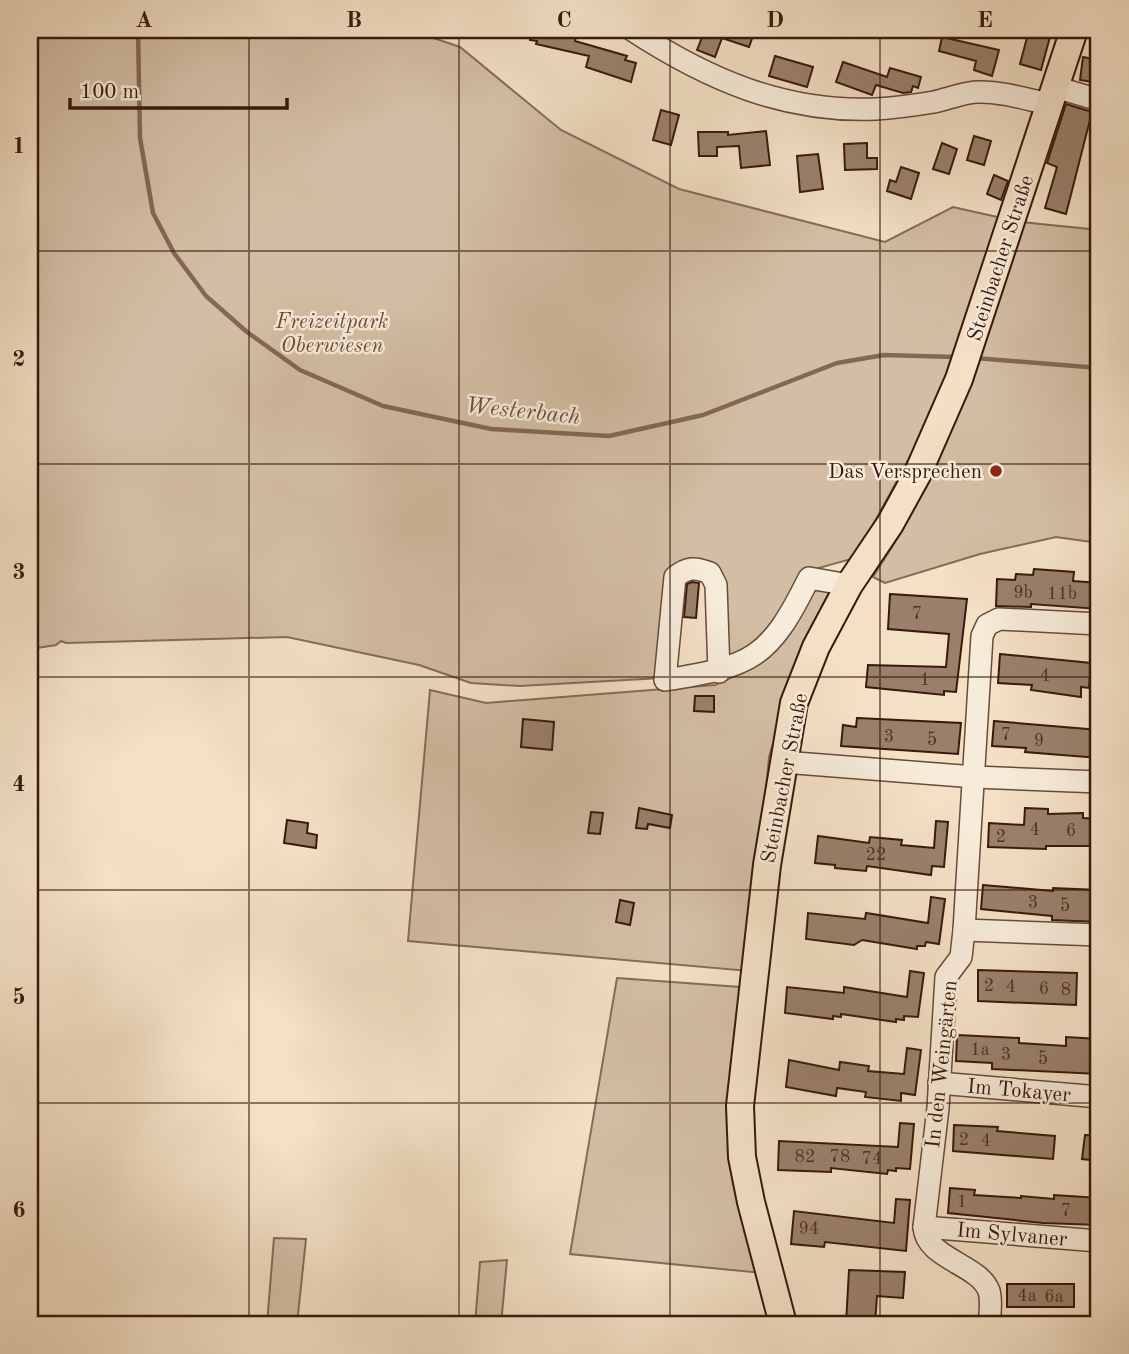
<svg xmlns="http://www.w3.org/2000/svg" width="1129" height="1354" font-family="'Old Standard TT',serif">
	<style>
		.green { fill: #d3bea5; stroke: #866c58; stroke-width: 2 }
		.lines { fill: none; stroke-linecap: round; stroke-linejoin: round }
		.stream { stroke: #836855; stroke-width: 4.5 }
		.building { fill: #9a806c; stroke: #39190b; stroke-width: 2 }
		.minor-casing { stroke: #684b3a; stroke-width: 24 }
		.major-casing { stroke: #39190b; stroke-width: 30 }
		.minor { stroke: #f7ebd9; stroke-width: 21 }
		.major { stroke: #f3e0c5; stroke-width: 26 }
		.grid { fill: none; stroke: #39190b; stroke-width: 2; stroke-opacity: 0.55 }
		.poi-dot { fill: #8f2418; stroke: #f7ebd9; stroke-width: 2.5 }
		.labels { text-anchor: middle; stroke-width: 5; stroke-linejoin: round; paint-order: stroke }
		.number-label { font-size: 18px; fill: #513323 }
		.street-label { font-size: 21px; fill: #39190b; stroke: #f7ebd9 }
		.park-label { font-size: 21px; font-style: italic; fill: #674b39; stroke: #f7ebd9 }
		.poi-label { font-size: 21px; fill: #39190b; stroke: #f7ebd9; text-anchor: end }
		.water-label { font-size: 23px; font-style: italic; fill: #6a4d3c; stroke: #f7ebd9 }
		.neatline { fill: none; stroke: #39190b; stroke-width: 2.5 }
		.grid-label { font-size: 23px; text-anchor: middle; font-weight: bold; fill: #39190b }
	</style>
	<rect width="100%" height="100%" fill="#f3e0c5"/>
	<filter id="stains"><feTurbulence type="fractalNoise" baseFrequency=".00286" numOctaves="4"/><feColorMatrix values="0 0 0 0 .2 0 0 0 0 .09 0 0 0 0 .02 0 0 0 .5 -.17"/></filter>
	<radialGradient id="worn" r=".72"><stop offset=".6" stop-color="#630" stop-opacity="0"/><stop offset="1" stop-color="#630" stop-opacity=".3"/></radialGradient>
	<!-- green -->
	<g class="green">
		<path d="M30,30H410L460,47L561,130L679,189L885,242L953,207L1002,218L948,387L855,558L804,572L760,647L726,656L723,584L679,563L661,678L520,686L471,683L419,665L287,637L66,643L61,641L56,645L30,649Z"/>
		<path d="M1021,222L1099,230V543L1056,537L980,554L885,583L873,577L902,531L946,442Z"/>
		<path d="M823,584L834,594L789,692L769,757L749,971L408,941L430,690L486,703L715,685L747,670L812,586Z"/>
		<path d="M617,978L740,987L762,1273L570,1254Z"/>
		<path d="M274,1238L306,1239L297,1324H267Z"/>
		<path d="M507,1260L501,1324H475L480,1262Z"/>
	</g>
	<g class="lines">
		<!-- stream -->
		<g class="stream">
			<path d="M138,30L140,138L153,213L174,253L206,296L247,332L300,370L383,406L491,429L609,436L703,415L837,363L884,355L955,357"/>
			<path d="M975,358L1099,368"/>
		</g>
	</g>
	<!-- building -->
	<g class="building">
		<path d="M532,30L577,32L575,41L627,56L625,60L636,63L631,82L586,67L589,56L536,44L537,41L530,40Z"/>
		<path d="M705,30H755L749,47L722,38L715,57L697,50Z"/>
		<path d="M1029,30L1051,33L1041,70L1020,64Z"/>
		<path d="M942,37L999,50L992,76L974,70L976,61L939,51Z"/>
		<path d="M775,56L813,67L807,87L769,76Z"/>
		<path d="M1083,57L1099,60V83L1080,80Z"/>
		<path d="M843,62L887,77L890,68L921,77L918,88L913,86L911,92L903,93L876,85L872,95L836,82Z"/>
		<path d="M1066,104L1092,112L1066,214L1045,208L1057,167L1047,163Z"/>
		<path d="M661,110L679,115L671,145L653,140Z"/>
		<path d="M766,131L770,165L741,168L739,146L717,147V156H699L698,132H728V135Z"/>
		<path d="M974,136L991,141L984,165L967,160Z"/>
		<path d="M867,143V158H877V169L845,170L844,144Z"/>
		<path d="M942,143L957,149L949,174L933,169Z"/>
		<path d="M818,154L823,189L800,192L797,156Z"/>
		<path d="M901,167L919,173L911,199L887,191L890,180L896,182Z"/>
		<path d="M994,175L1008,181L1001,200L987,194Z"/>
		<path d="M1034,569L1074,572L1073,581L1099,583V609L1031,604V607L996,606L997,579L1015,580L1016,574L1033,575Z"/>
		<path d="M692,582L699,583L696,618L684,617L687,584Z"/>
		<path d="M890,594L967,599L956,692L944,691V695L866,687L868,665L946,667L949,634L888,629Z"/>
		<path d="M1000,654L1091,663L1089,688L1081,687V697L1031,690L1032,685L998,683Z"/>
		<path d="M695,696H714V712L694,711Z"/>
		<path d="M857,718L961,723L958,754L841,746L843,725L856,727Z"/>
		<path d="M523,719L554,722L552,750L521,747Z"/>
		<path d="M994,721L1099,730V758L1025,752L1026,748L992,746Z"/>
		<path d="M639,808L672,815L670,828L648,824L647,829L636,828Z"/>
		<path d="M1025,808L1048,809V814L1083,813V818L1099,819V846H1046V849L988,847L989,823L1024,825Z"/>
		<path d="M591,812L603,813L600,834L588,833Z"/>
		<path d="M287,820L308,823L307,833L317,835L316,848L284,843Z"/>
		<path d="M936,821L948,822L944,867L932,866L931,875L867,866L866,871L835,868V865L815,863L818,836L869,843L870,837L902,840L901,845L934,848Z"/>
		<path d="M983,885L1053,891V888L1099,890V922L1052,920V916L981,909Z"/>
		<path d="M931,897L945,899L939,944L926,942L925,946H917V949L862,940L854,945L806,939L808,913L865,919L866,913L928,923Z"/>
		<path d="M620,900L634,903L630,925L616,922Z"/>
		<path d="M978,970L1077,973L1076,1005L978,1001Z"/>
		<path d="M910,971L924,973L918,1017L904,1016V1020L896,1019V1022L841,1014V1017L833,1016V1019L785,1013L787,987L844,993V987L907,997Z"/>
		<path d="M957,1035L1019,1038V1043L1066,1046V1037L1099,1039V1074L992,1069V1063L956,1061Z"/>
		<path d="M907,1048L921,1050L915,1095L901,1093V1101L865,1097L866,1092L837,1088L836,1096L786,1087L789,1060L839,1070L840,1062L869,1066L868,1071L904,1074Z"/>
		<path d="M900,1123L914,1124L910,1169L896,1168V1171L888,1170L887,1174L831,1168V1172L778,1170L779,1141L898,1147Z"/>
		<path d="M954,1125L998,1127L997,1131L1055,1136L1053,1159L953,1151Z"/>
		<path d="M1085,1135L1099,1136V1161L1082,1159Z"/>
		<path d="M950,1188L975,1190L974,1195L1021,1198V1196L1054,1199V1195L1099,1198V1225L1043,1223L948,1213Z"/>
		<path d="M896,1199L910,1200L906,1251L825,1242L824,1247L791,1244L794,1211L894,1223Z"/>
		<path d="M849,1270L905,1272L903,1298L877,1296L875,1324H846Z"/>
		<rect x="1007" y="1284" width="67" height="23"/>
	</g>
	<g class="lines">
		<defs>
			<g id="minor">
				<path d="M632,30C707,79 784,113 876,109C895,108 916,105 934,102C948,99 962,93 976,92C1001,91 1025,99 1049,104"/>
				<path d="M1055,87L1099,100"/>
				<path d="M719,672L716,585L710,573C695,567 688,567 675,577L665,680C753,666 769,659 809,578L849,585"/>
				<path d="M783,762L975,777L1099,782"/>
				<path d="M964,930L1099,935"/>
				<path d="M939,1083L1099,1097"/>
				<path d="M924,1227L1099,1241"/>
				<path d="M989,1324C990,1314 992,1301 989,1291C979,1264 926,1259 924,1227L938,1108L946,977L961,957L964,930L982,636L987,625L999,619L1099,624"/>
			</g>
			<path id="major" d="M783,1324L751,1202L742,1157L740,1106L767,865L794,703L816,647L849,585L890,524L917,475L959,379L1074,30"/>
		</defs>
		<!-- minor casing -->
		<use href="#minor" class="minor-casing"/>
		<!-- major casing -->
		<use href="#major" class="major-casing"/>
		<!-- minor -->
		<use href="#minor" class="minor"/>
		<!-- major -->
		<use href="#major" class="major"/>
	</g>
	<!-- grid -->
	<path class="grid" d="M249,30V1324M459,30V1324M670,30V1324M880,30V1324M30,251H1099M30,464H1099M30,677H1099M30,890H1099M30,1103H1099"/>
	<!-- markers -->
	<circle class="poi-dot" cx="996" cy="471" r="7"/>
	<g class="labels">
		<!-- number labels -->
		<g class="number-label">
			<text x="1023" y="598">9b</text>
			<text x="1062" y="599">11b</text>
			<text x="917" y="619">7</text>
			<text x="1045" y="681">4</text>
			<text x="925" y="685">1</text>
			<text x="1006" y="740">7</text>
			<text x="889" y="742">3</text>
			<text x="932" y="745">5</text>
			<text x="1039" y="746">9</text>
			<text x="1035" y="835">4</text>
			<text x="1071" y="836">6</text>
			<text x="1001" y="842">2</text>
			<text x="876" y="860">22</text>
			<text x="1033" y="908">3</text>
			<text x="1065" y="911">5</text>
			<text x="989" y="991">2</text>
			<text x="1011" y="992">4</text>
			<text x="1044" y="994">6</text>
			<text x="1066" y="995">8</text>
			<text x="980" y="1055">1a</text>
			<text x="1006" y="1060">3</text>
			<text x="1043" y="1064">5</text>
			<text x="964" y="1145">2</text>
			<text x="986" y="1146">4</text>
			<text x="805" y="1162">82</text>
			<text x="840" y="1162">78</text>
			<text x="872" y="1164">74</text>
			<text x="962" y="1207">1</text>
			<text x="1066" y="1216">7</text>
			<text x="809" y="1234">94</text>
			<text x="1027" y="1301">4a</text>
			<text x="1054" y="1302">6a</text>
		</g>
		<!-- street labels -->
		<g class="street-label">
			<text transform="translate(1000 258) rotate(-72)" y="7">Steinbacher Straße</text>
			<text transform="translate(784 778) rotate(-79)" y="7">Steinbacher Straße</text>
			<text transform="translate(941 1064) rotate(-84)" y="7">In den Weingärten</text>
			<text transform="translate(1019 1090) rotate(5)" y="7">Im Tokayer</text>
			<text transform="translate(1012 1234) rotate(5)" y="7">Im Sylvaner</text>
		</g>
		<!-- park labels -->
		<g class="park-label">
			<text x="332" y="328">Freizeitpark<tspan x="332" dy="24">Oberwiesen</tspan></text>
		</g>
		<!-- poi labels -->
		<g class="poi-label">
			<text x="982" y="478">Das Versprechen</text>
		</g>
		<!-- water labels -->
		<g class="water-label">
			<text transform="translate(523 410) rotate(6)" y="8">Westerbach</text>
		</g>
	</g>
	<!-- margin -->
	<rect width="1129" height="1354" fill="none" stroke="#f3e0c5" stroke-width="77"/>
	<!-- scale -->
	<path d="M70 98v10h217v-10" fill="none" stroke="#39190b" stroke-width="3.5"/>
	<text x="80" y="98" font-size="21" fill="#39190b" stroke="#f7ebd9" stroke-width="5" paint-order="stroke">100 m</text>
	<rect x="38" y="38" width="1052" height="1278" class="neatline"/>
	<g class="grid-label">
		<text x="144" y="27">A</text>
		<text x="354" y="27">B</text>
		<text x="564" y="27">C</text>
		<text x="775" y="27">D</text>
		<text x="985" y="27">E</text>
		<text x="19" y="153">1</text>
		<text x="19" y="366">2</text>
		<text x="19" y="579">3</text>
		<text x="19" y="791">4</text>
		<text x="19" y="1004">5</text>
		<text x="19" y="1217">6</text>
	</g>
	<rect width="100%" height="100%" filter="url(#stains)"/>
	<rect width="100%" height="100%" fill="url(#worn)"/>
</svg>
